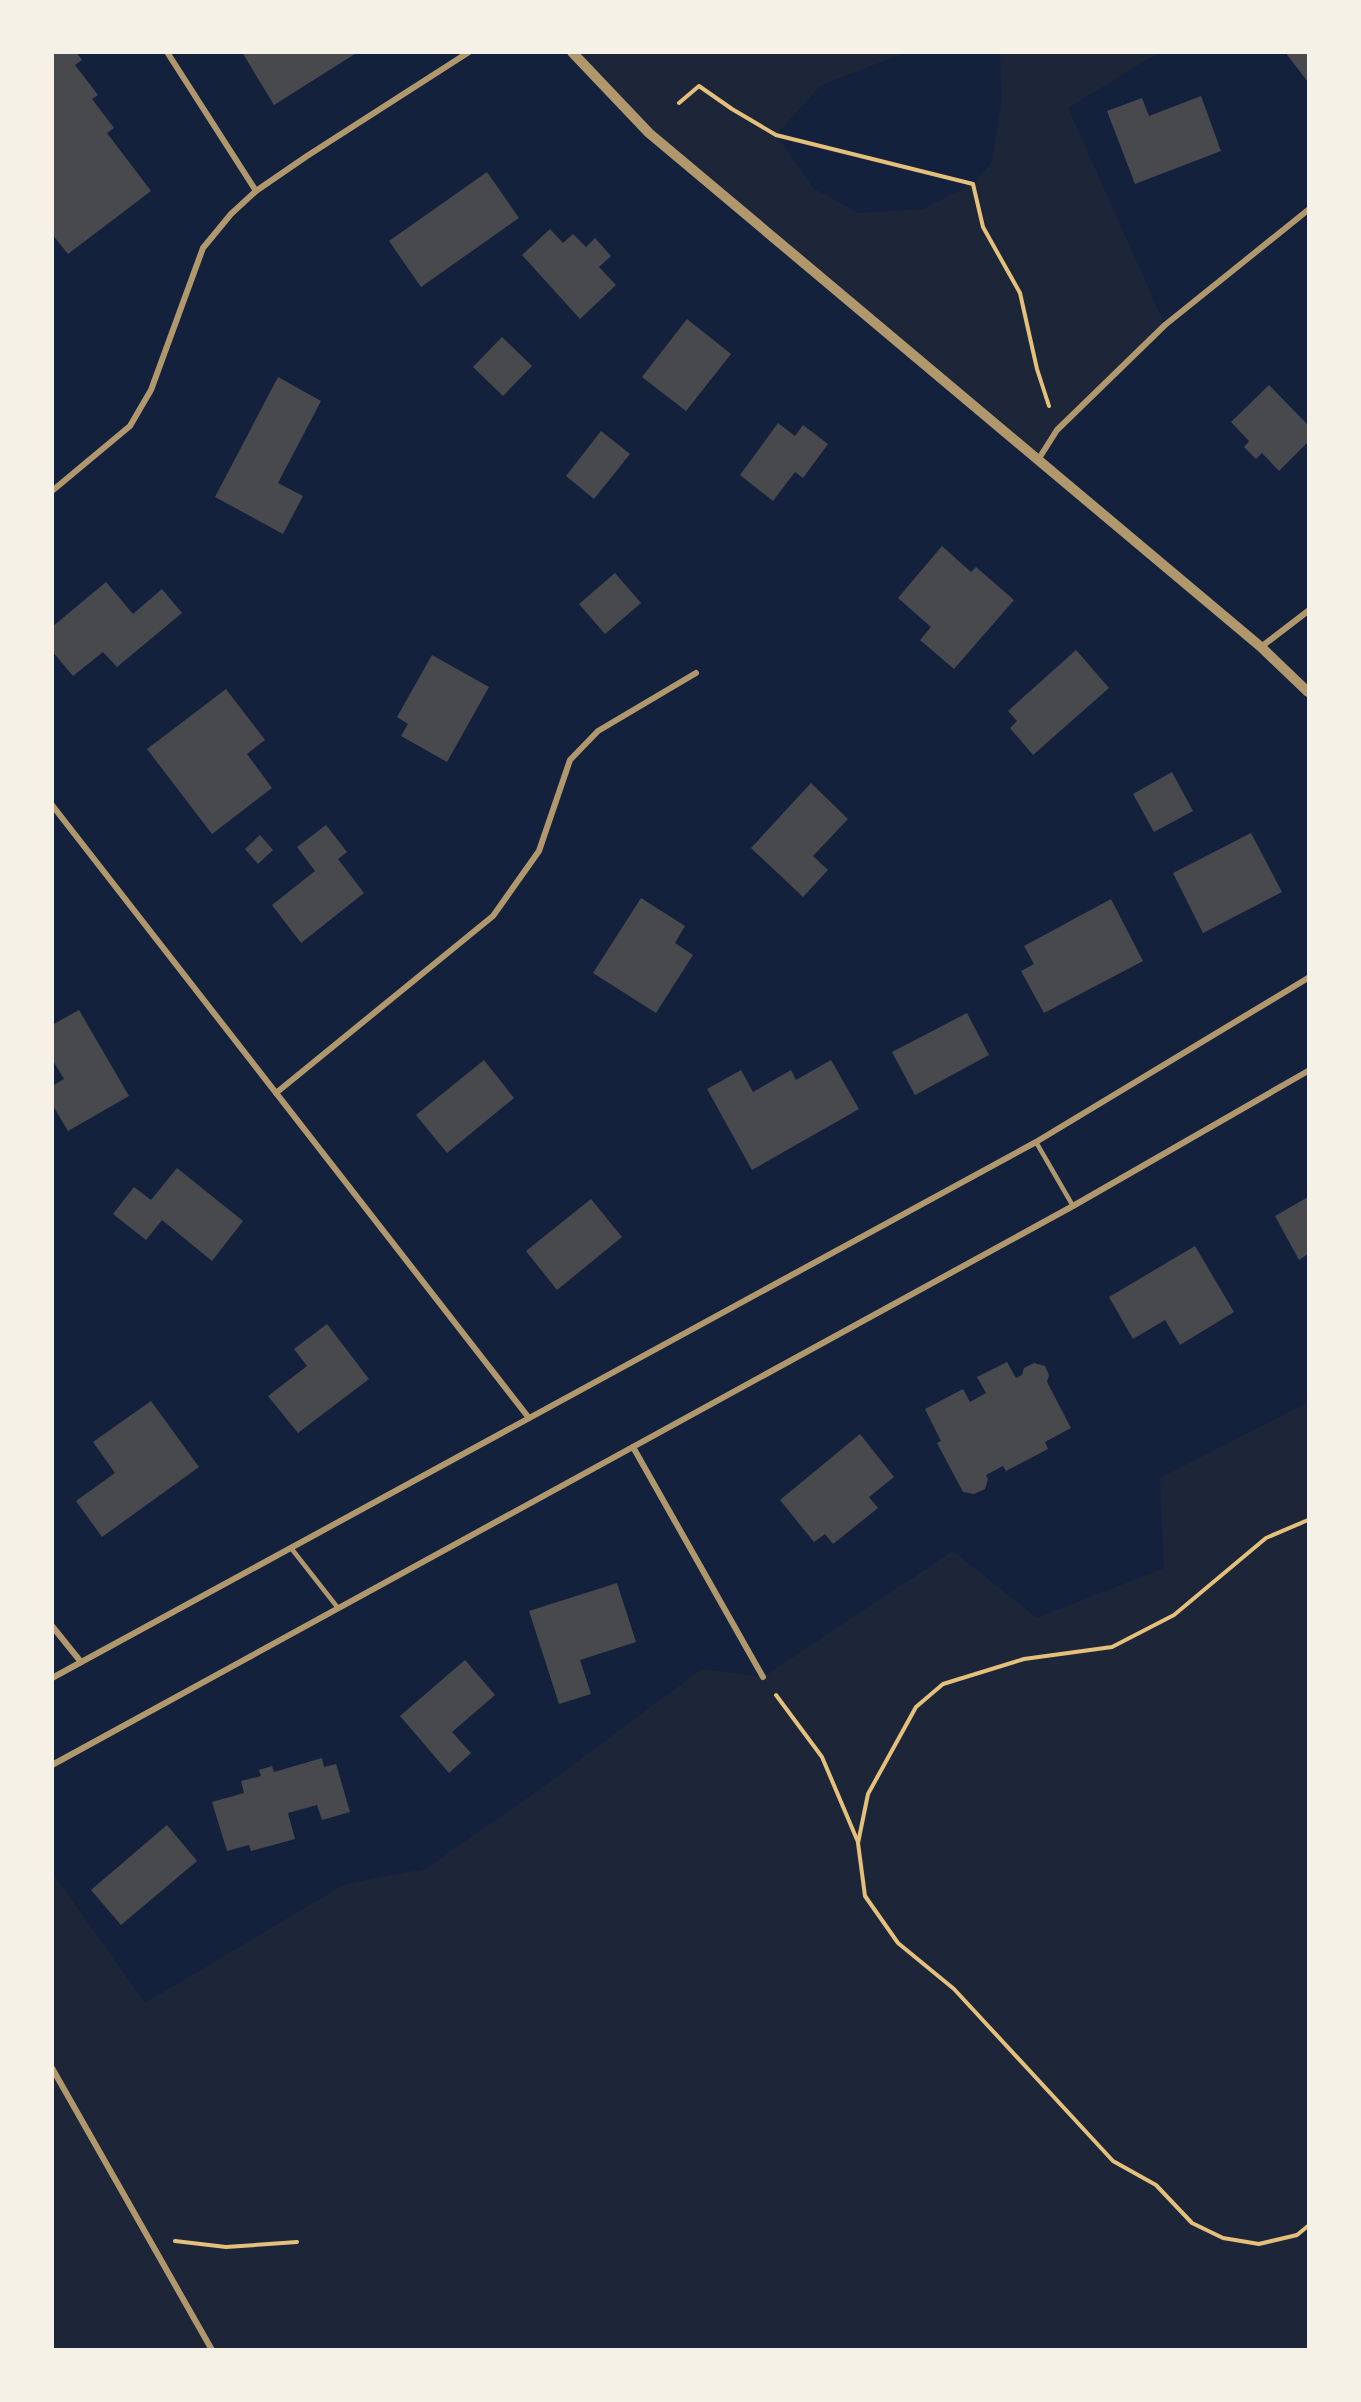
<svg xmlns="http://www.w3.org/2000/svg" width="1361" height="2402" font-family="'Source Serif 4',serif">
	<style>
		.green { fill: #1d2539 }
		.building { fill: #48494c }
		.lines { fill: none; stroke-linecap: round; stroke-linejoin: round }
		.path { stroke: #e5c07b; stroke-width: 4 }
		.service { stroke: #b1986c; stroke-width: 4.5 }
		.minor { stroke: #b1986c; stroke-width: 6 }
		.tertiary { stroke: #b1986c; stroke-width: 10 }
	</style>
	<rect width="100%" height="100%" fill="#14213d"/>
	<!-- green -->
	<g class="green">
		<path d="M572,53H905L821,85L776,135L814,189L859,213L923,209L973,184L992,162L1002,99L1000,53H1158L1068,108L1165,325L1057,430L1038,460L649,133Z"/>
		<path d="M1308,1402V2349H53L52,1872L145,2003L345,1884L425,1869L532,1795L702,1669L763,1677L953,1551L1037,1618L1164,1568L1160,1478Z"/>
	</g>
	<!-- building -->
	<g class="building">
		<path d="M52,52H76L82,60L75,65L98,95L92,99L114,128L107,133L151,191L68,254L52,234Z"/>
		<path d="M242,52H358L274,105Z"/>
		<path d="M1285,52H1308V82Z"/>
		<path d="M1201,96L1221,151L1135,184L1107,111L1142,98L1149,116Z"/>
		<path d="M487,172L519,218L421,287L389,241Z"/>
		<path d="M550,229L563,243L573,234L586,247L595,238L611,256L599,267L616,285L580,319L522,255Z"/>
		<path d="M687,319L731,354L686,411L642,377Z"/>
		<path d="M502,337L532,366L503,396L473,367Z"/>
		<path d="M278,377L321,401L278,483L303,496L283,534L215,497Z"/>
		<path d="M1269,385L1308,425V442L1279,471L1262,453L1256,459L1244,447L1249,441L1231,422Z"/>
		<path d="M778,423L795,436L803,425L828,444L803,478L795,472L773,501L740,475Z"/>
		<path d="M601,431L630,454L594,499L566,476Z"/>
		<path d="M942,546L971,572L976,567L1014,600L954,669L920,640L931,627L898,598Z"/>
		<path d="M615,573L641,603L605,634L579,604Z"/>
		<path d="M106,582L133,614L162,589L182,613L117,667L103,652L73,676L52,651V627Z"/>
		<path d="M1076,650L1109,688L1033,755L1010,728L1017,721L1008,711Z"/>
		<path d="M432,655L489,687L447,762L401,736L408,724L397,717Z"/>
		<path d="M226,689L265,740L247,754L272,788L212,834L147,749Z"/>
		<path d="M1172,772L1193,811L1154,832L1133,794Z"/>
		<path d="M811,783L848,819L813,856L828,870L803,897L751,848Z"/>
		<path d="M326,825L347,852L338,859L364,893L301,943L272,905L315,871L297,847Z"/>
		<path d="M1251,833L1282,892L1203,933L1173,873Z"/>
		<path d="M260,835L273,850L258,864L245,849Z"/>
		<path d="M641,898L685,926L675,943L693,955L656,1013L593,973Z"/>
		<path d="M1111,899L1143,961L1044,1013L1021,971L1034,964L1024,946Z"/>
		<path d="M79,1010L129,1096L68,1131L52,1104V1086L64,1079L52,1059V1025Z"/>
		<path d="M967,1013L989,1055L915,1095L892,1052Z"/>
		<path d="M484,1060L514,1098L447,1153L416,1115Z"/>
		<path d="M831,1060L859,1109L752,1170L707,1089L741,1070L753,1092L791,1070L796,1080Z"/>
		<path d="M177,1168L243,1221L212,1261L162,1220L146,1240L113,1214L134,1187L151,1200Z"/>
		<path d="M1308,1197V1254L1299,1260L1275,1216Z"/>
		<path d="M591,1199L622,1237L557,1290L526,1251Z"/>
		<path d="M1195,1246L1234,1312L1180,1345L1165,1320L1133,1339L1109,1297Z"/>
		<path d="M327,1324L369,1379L298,1433L268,1396L307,1366L294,1349Z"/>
		<path d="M1007,1362L1016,1378L1022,1375L1024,1368L1034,1363L1045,1366L1049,1375L1047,1382L1071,1428L1045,1442L1048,1449L1006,1471L1003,1466L986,1475L988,1479L985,1489L974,1494L963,1492L937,1443L941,1441L925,1409L963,1389L970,1402L986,1393L977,1377Z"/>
		<path d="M151,1401L199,1467L102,1537L76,1501L115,1473L93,1442Z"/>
		<path d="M860,1434L894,1477L869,1497L878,1508L833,1544L825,1534L814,1542L780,1500Z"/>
		<path d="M617,1583L636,1642L580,1660L591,1694L559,1704L529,1611Z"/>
		<path d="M465,1660L495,1695L452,1732L471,1753L449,1773L400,1716Z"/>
		<path d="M322,1758L324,1767L336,1764L350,1812L322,1820L317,1805L288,1813L295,1839L251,1851L249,1845L227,1851L212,1802L244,1793L241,1781L261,1776L259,1770L272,1766L274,1772Z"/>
		<path d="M167,1825L197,1861L121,1925L91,1890Z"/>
	</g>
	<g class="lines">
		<!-- path -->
		<g class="path">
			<path d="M679,103L699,86L732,109L776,135L973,184L983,227L1020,293L1037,369L1049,406"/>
			<path d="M1308,1520L1266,1538L1174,1615L1112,1647L1024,1659L943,1684L916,1707L868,1794L858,1843L865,1896L898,1943L954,1989L1113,2161L1156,2185L1192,2223L1223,2238L1259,2244L1297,2235L1308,2226"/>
			<path d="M776,1695L822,1757L858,1842"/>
			<path d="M175,2241L226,2247L297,2242"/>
		</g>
		<!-- service -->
		<g class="service">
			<path d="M1036,1142L1073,1206"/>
			<path d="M291,1548L338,1608"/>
		</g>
		<!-- minor -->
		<g class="minor">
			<path d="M167,52L256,191"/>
			<path d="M1038,460L1057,430L1165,325L1308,210"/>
			<path d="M52,491L130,426L151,390L203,248L231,214L256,191L307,156L469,52"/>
			<path d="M1261,647L1308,611"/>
			<path d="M52,805L529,1418"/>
			<path d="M276,1093L493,916L539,851L570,760L598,731L696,673"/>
			<path d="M633,1447L763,1677"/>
			<path d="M52,1626L81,1662"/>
			<path d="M52,1678L1036,1142L1308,978"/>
			<path d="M52,1765L1073,1206L1308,1071"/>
			<path d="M52,2068L212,2350"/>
		</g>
		<!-- tertiary -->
		<path class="tertiary" d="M572,52L649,133L1261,647L1308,692"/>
	</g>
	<!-- border -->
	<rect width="1361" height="2402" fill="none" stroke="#f6f1e7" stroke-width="108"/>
</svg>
